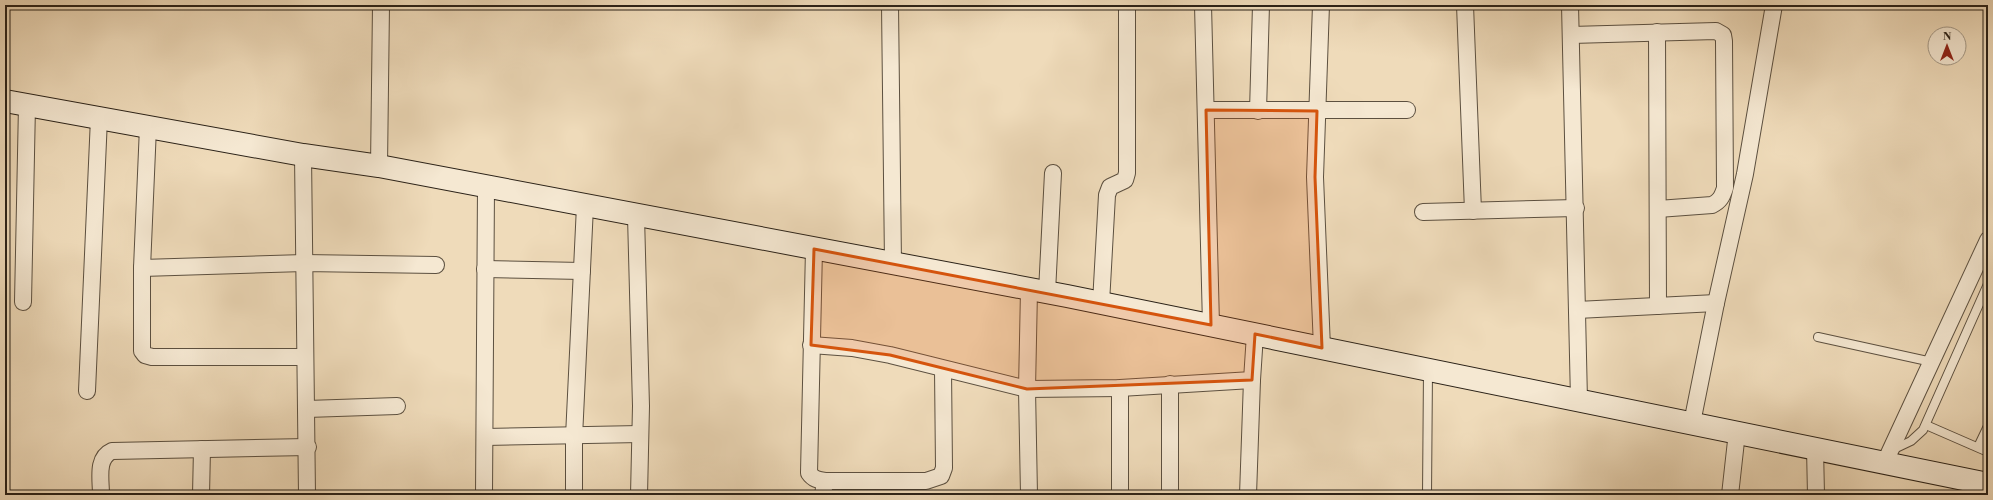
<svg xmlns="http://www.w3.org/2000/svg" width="1993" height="500" font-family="'Libre Bodoni',serif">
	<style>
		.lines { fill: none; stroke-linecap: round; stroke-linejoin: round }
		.lane-casing { stroke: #5c5040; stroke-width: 10 }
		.street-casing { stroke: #5c5040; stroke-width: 18 }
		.secondary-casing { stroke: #2b2218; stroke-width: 24 }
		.lane { stroke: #f5e8d2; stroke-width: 8 }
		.street { stroke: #f5e8d2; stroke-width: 16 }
		.secondary { stroke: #f5e8d2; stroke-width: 22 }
		.marked { fill: #d5540d; fill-opacity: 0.2; stroke: #d5540d; stroke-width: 3; stroke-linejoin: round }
	</style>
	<rect width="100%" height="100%" fill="#efdbba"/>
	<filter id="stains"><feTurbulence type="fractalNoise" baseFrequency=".005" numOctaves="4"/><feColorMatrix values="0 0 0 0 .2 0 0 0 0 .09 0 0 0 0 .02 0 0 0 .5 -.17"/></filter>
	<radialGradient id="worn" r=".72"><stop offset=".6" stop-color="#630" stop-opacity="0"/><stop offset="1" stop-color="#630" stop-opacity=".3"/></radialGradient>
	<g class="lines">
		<defs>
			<g id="lane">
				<path d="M1818,337L1932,362"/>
				<path d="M1926,425L1988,452"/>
				<path d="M1978,447L1988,426"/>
				<path d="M1892,450L1911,441L1923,430L1988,284"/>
				<path d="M1427,495L1428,370"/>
			</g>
			<g id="street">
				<path d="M890,5L893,264"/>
				<path d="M1203,5L1211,325"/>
				<path d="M1321,5L1315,177L1322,348"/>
				<path d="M1465,5L1473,211"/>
				<path d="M1570,5L1579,400"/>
				<path d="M1657,32L1658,306"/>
				<path d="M1571,35L1716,31L1723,35L1724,41L1725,188C1722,197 1720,201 1712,205L1658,209"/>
				<path d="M1206,110H1407"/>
				<path d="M1258,111L1261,5"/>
				<path d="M148,127L142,268V351L145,355L152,357H305"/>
				<path d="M303,155L307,495"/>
				<path d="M379,166L381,5"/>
				<path d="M1423,212L1576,208"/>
				<path d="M636,216L641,406L639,495"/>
				<path d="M814,249L809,473C813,479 818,480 825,481H926L941,476L944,468L943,369"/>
				<path d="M142,268L304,263L436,265"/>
				<path d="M485,269L582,271"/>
				<path d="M1047,292L1053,173"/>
				<path d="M23,302L27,105"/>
				<path d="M1101,303L1107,195L1110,187L1125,180L1127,173V5"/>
				<path d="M1577,310L1716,303"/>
				<path d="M811,345L852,348L890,355L1027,389L1120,388L1252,380L1255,334"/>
				<path d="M1170,384V495"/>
				<path d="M87,391L99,118"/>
				<path d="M307,409L397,406"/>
				<path d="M1692,423L1716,303L1745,174L1774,5"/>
				<path d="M485,437L640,434"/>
				<path d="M1815,448L1816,495"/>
				<path d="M1885,462L1988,240"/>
				<path d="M101,495C101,479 96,458 112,451L308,447"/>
				<path d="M201,495L202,449"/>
				<path d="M484,495L486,187"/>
				<path d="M574,495V437L585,206"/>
				<path d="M823,495L825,481"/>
				<path d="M1029,495L1027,389L1029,290"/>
				<path d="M1120,495V388"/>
				<path d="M1248,495L1252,380"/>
				<path d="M1730,495L1737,432"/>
			</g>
			<path id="secondary" d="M5,101L303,155L379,166L1067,296L1988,484"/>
		</defs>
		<!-- lane casing -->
		<use href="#lane" class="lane-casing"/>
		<!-- street casing -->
		<use href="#street" class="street-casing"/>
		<!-- secondary casing -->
		<use href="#secondary" class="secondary-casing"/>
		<!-- lane -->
		<use href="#lane" class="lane"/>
		<!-- street -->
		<use href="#street" class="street"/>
		<!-- secondary -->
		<use href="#secondary" class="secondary"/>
	</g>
	<!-- marked area -->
	<path class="marked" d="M1206,110L1317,111L1315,177L1322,348L1255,334L1252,380L1027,389L890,355L811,345L814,249L1211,325Z"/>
	<!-- margin -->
	<rect width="1993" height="500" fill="none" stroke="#efdbba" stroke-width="20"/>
	<rect x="6" y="6" width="1981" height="488" fill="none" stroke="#2b2218" stroke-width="2"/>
	<rect x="10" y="10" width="1973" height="480" fill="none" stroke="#2b2218"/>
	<!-- north arrow -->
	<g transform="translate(1947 46)"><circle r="19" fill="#f5e8d2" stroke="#a49988"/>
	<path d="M0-3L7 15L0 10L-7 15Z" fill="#8f2418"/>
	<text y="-6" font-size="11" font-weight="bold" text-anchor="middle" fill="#2b2218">N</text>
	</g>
	<rect width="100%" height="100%" filter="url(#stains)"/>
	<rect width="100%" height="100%" fill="url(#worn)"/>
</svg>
